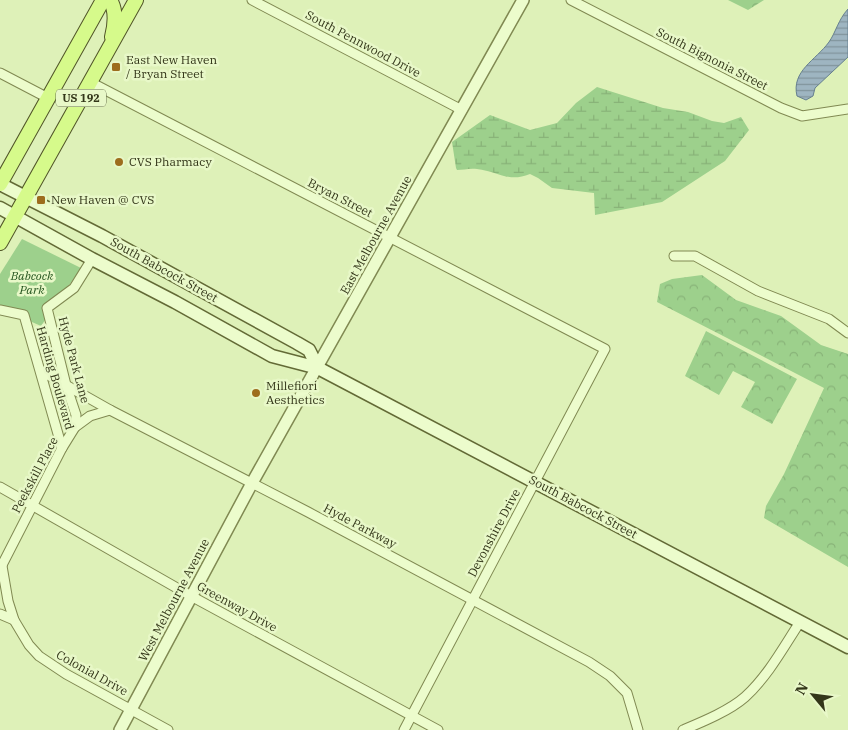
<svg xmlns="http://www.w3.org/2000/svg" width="848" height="730" font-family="'IBM Plex Serif',serif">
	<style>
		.forest { fill: url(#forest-crowns) }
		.wetland { fill: url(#wetland-marsh) }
		.park { fill: #9dd08c }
		.water { fill: url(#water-rules); stroke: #657f8e }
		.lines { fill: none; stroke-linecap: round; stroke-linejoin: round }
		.minor-casing { stroke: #808952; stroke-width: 11 }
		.tertiary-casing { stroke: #808952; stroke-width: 14 }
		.secondary-casing { stroke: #636a36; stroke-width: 15 }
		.primary-casing { stroke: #515528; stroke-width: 16 }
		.minor { stroke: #ecfccc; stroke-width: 9 }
		.tertiary { stroke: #ecfccc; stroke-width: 11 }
		.secondary { stroke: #ecfccc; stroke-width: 12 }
		.primary { stroke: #d6fa8b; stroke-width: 14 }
		.poi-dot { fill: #9d6d1d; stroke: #e8f8c8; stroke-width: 2 }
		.labels { text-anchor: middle; stroke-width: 5; stroke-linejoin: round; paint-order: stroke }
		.shield { fill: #e8f8c8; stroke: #69704e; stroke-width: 1 }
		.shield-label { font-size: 11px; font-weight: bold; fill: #333619 }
		.street-label { font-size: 12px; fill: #333619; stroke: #e8f8c8 }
		.poi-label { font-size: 12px; fill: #333619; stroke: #e8f8c8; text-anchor: start }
		.park-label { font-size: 12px; font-style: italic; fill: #24541e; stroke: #e8f8c8 }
	</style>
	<defs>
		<pattern id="forest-crowns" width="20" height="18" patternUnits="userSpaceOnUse" patternTransform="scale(1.25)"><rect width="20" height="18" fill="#9dd08c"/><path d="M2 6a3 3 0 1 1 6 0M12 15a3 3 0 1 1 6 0" fill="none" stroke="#88b378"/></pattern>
		<pattern id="wetland-marsh" width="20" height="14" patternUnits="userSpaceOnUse" patternTransform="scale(1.25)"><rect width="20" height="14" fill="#9dd08c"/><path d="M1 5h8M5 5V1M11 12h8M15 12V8" fill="none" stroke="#88b378"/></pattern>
		<pattern id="water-rules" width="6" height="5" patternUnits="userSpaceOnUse" patternTransform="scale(1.25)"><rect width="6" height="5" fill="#9eb5c1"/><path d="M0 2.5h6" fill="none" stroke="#81949c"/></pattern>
	</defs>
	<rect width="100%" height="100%" fill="#def1b8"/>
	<!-- forest -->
	<g class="forest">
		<path d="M728,0H764L748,10Z"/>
		<path d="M702,275L736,300L781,316L821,345L848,354V567L764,518L766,506L784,474L824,388L657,302L660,284L672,279Z"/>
		<path d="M706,331L797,379L772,424L741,407L755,382L733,371L719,395L685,376Z"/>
	</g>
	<!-- wetland -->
	<path class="wetland" d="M597,87L663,108L688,112L712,121L724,123L741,117L749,130L725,161L662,202L595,215L594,193L552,188L538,178L530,174C508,183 497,171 477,169C470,168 463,170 457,170L456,168L452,142L490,115L530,130L557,123L576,103Z"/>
	<!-- park -->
	<path class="park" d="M22,239L81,268L41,326L0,308V274Z"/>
	<!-- water -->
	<path class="water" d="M848,9V57L815,88L813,96L806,100L797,96C791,71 816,60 829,42C836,32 838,20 848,9Z"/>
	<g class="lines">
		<defs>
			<g id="minor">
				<path d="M252,0L462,110"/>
				<path d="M571,0L781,108L802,116L848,109"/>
				<path d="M0,73L48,98"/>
				<path d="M90,82L605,349L404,730"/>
				<path d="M674,256H695L758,291L829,319L848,333"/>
				<path d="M0,310L24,315L62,448"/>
				<path d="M41,371L110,410L308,512L589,662L610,676L627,693L638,730"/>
				<path d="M75,427L76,415L66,385L47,308L74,288L92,259"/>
				<path d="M0,487L191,596L438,730"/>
				<path d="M2,566L8,601L14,620L29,645L39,656L66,674L168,730"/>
				<path d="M0,569L62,448L75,427L90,416L110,410"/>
				<path d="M0,614L14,620"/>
				<path d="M683,730C702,722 729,711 745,697C768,676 783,648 800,622"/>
			</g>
			<path id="tertiary" d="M120,730L252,483L523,0"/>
			<g id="secondary">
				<path d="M0,184L102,236L297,343L309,350L318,368"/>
				<path d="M0,208L92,259L175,302L272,356L318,368L848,647"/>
			</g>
			<g id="primary">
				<path d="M110,0C117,11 115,25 112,37"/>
				<path d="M0,184L103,0"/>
				<path d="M0,243L136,0"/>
			</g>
		</defs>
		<!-- minor casing -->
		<use href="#minor" class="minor-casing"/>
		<!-- tertiary casing -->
		<use href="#tertiary" class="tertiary-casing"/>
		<!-- secondary casing -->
		<use href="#secondary" class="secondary-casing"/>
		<!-- primary casing -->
		<use href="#primary" class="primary-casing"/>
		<!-- minor -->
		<use href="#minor" class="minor"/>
		<!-- tertiary -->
		<use href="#tertiary" class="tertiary"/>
		<!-- secondary -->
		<use href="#secondary" class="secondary"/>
		<!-- primary -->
		<use href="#primary" class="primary"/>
	</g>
	<!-- markers -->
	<g class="poi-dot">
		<rect x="111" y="62" width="10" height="10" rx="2.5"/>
		<circle cx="119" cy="162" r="5"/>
		<rect x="36" y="195" width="10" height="10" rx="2.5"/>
		<circle cx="256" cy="393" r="5"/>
	</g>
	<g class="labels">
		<!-- shield labels -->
		<rect class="shield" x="56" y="89.5" width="50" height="17" rx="4"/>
		<g class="shield-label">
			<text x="81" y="102">US 192</text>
		</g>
		<!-- street labels -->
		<g class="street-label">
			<text transform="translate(363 44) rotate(28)" y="4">South Pennwood Drive</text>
			<text transform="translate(712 59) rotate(27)" y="4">South Bignonia Street</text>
			<text transform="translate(340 198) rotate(27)" y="4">Bryan Street</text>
			<text transform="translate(376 235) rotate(-61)" y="4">East Melbourne Avenue</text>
			<text transform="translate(164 270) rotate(29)" y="4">South Babcock Street</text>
			<text transform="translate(74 360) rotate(75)" y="4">Hyde Park Lane</text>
			<text transform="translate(55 378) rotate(74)" y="4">Harding Boulevard</text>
			<text transform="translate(35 475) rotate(-62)" y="4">Peekskill Place</text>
			<text transform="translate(583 507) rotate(28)" y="4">South Babcock Street</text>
			<text transform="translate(360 526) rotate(28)" y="4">Hyde Parkway</text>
			<text transform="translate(494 533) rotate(-62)" y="4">Devonshire Drive</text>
			<text transform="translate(174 600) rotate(-62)" y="4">West Melbourne Avenue</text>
			<text transform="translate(237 607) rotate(29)" y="4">Greenway Drive</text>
			<text transform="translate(92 673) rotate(29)" y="4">Colonial Drive</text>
		</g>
		<!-- poi labels -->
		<g class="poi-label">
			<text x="126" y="64">East New Haven<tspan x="126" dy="14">/ Bryan Street</tspan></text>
			<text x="129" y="166">CVS Pharmacy</text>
			<text x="51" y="204">New Haven @ CVS</text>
			<text x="266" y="390">Millefiori<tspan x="266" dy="14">Aesthetics</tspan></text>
		</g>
		<!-- park labels -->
		<g class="park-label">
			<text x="32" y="280">Babcock<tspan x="32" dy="14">Park</tspan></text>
		</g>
	</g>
	<!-- north arrow -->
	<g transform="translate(813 695) rotate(299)" stroke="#e8f8c8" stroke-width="4" paint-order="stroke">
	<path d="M0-4L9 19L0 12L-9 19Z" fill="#333619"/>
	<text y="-8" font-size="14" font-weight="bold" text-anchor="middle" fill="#333619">N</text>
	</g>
</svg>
